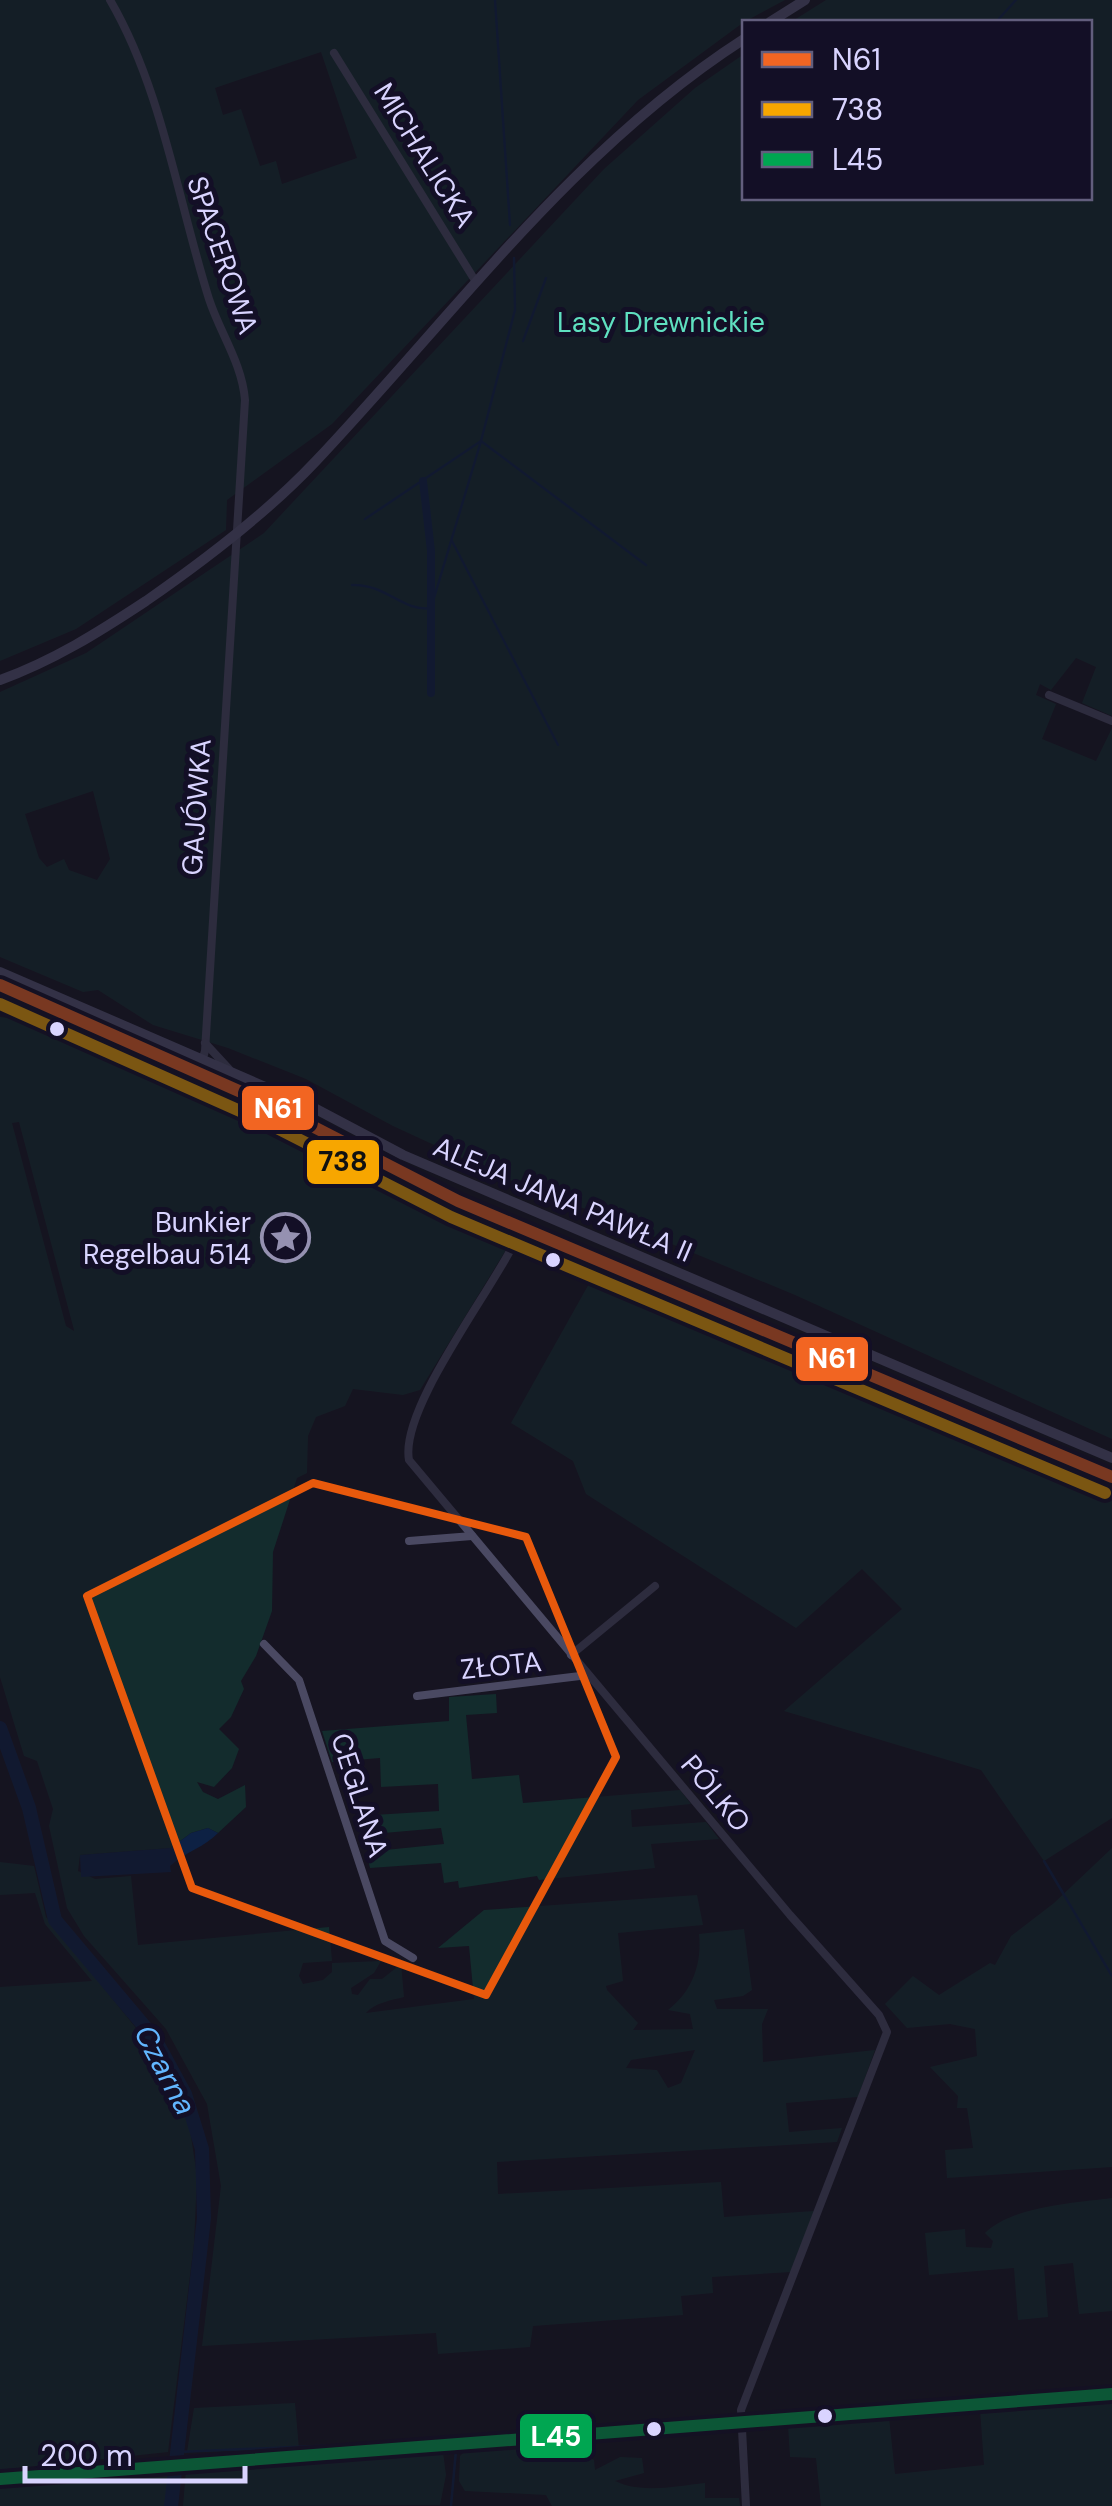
<svg xmlns="http://www.w3.org/2000/svg" width="1112" height="2506" font-family="'DM Sans',sans-serif">
	<style>
		.green { fill: #132c2d; fill-rule: evenodd }
		.water { fill: #0d2144 }
		.lines { fill: none; stroke-linecap: round; stroke-linejoin: round }
		.stream { stroke: #0d2144; stroke-width: 2.5 }
		.canal { stroke: #0d2144; stroke-width: 8 }
		.river { stroke: #0d2144; stroke-width: 14 }
		.minor { stroke: #4a4962; stroke-width: 8 }
		.secondary { stroke: #575674; stroke-width: 10 }
		.bus-1-casing { stroke: #130f26; stroke-width: 20 }
		.bus-2-casing { stroke: #130f26; stroke-width: 20 }
		.bus-3-casing { stroke: #130f26; stroke-width: 20 }
		.bus-1 { stroke: #f26522; stroke-width: 12 }
		.bus-2 { stroke: #f7a600; stroke-width: 12 }
		.bus-3 { stroke: #00a651; stroke-width: 12 }
		.marked { fill: none; stroke: #e8590c; stroke-width: 8; stroke-linejoin: round }
		.bus-dot { fill: #d9d4ff; stroke: #130f26; stroke-width: 4 }
		.labels { text-anchor: middle; stroke-width: 10; stroke-linejoin: round; paint-order: stroke }
		.street-label { font-size: 28px; fill: #d9d4ff; stroke: #130f26 }
		.park-label { font-size: 28px; fill: #5fe0c0; stroke: #130f26 }
		.poi-label { font-size: 28px; fill: #d9d4ff; stroke: #130f26; text-anchor: end }
		.water-label { font-size: 30px; font-style: italic; fill: #62b6ff; stroke: #130f26 }
		.line-badge { stroke: #130f26; stroke-width: 4 }
		.badge-label { font-size: 28px; text-anchor: middle; font-weight: bold; fill: #fff }
		.pale-badge-label { font-size: 28px; text-anchor: middle; font-weight: bold; fill: #111 }
	</style>
	<rect width="100%" height="100%" fill="#161421"/>
	<!-- green -->
	<g class="green">
		<path d="M0,0H785L744,22L638,100L332,424L227,500L226,530L76,629L0,661ZM321,52L357,158L282,184L276,161L260,166L241,109L223,115L215,88Z"/>
		<path d="M826,0H1112V716L1082,703L1096,667L1076,658L1051,690L1040,684L1036,695L1056,704L1042,739L1096,761L1112,728V1439L795,1295L592,1211L540,1194L393,1126L306,1079L228,1048L153,1025L98,990L83,992L0,957V692L86,653L264,533L604,169L695,88L744,54V198H1090V22H791ZM93,791L110,859L97,880L69,870L64,859L47,867L39,858L25,814Z"/>
		<path d="M14,1006L292,1128L434,1202L509,1231L512,1240L420,1390L403,1395L353,1389L345,1406L316,1417L308,1436L307,1473L297,1478L273,1552L272,1611L256,1656L241,1681L244,1689L231,1717L219,1729L239,1749L232,1768L214,1787L197,1782L203,1792L218,1799L245,1785L246,1807L218,1833L208,1828L191,1833L171,1848L80,1855L78,1871L95,1879L131,1876L138,1945L329,1927L332,1961L303,1963L299,1976L303,1984L323,1980L332,1972V1963L381,1961L374,1973L351,1988L352,1994L358,1995L370,1979H382L401,1964L404,1997C392,2000 374,2003 366,2013L474,1999L469,1946L438,1948L484,1910L697,1895L703,1925L618,1933L623,1981L606,1986L607,1990L638,2023L633,2030L693,2029L690,2014L668,2010C693,1991 702,1963 699,1934L744,1929L752,1990L743,1996L714,2000L717,2009H768L762,2024L763,2062L875,2050L858,2097L786,2103L789,2132L842,2128L837,2142L497,2162L498,2194L721,2182L724,2217L814,2211L791,2272L712,2277L713,2293L681,2296L683,2315L533,2326L530,2347L438,2354L436,2333L202,2346L221,2186L207,2104L166,2029L84,1936L67,1908L49,1826L53,1809L37,1761L24,1756L0,1677V1017L9,1018ZM19,1122L74,1330V1331L66,1326L12,1123ZM695,2050L681,2083L668,2088L657,2070L626,2068L631,2060Z"/>
		<path d="M595,1273L1112,1488V1818L1044,1861L981,1770L784,1711L902,1609L862,1569L796,1628L586,1494L573,1461L511,1423Z"/>
		<path d="M496,1694L497,1713L466,1715L472,1779L519,1775L523,1803L680,1790L691,1804L631,1810L632,1827L706,1822L719,1839L651,1844L655,1868L539,1880L537,1876L459,1888L458,1881L444,1883L441,1863L370,1868L366,1852L444,1844L441,1828L361,1835L357,1816L439,1811L438,1784L381,1787L380,1758L332,1762L322,1731L449,1721V1697Z"/>
		<path d="M1112,1848V2167L947,2178L945,2150L973,2148L967,2108H957L958,2096L930,2067L977,2056L975,2029L950,2024L907,2028L885,2004L913,1976L939,1995L990,1963L995,1965L1011,1936L1054,1903Z"/>
		<path d="M0,1862L34,1866L46,1917L157,2054L178,2090L190,2130L197,2176L194,2243L168,2452L0,2470V1987L92,1981L45,1924L35,1893L0,1895Z"/>
		<path d="M1112,2198V2311L1079,2314L1073,2263L1044,2266L1048,2317L1018,2320L1014,2268L929,2275L925,2233L965,2229L966,2247L991,2248L993,2241L985,2233C1012,2206 1075,2203 1112,2198Z"/>
		<path d="M1112,2398V2506H821L816,2458L790,2457L788,2425L889,2417L895,2474L984,2465L980,2409Z"/>
		<path d="M295,2403L299,2449L187,2452L194,2408Z"/>
		<path d="M561,2442L594,2460L595,2470L620,2457L642,2458L644,2473L615,2481C642,2494 676,2486 705,2483V2498H739L740,2506H552L546,2495L465,2491L459,2481L460,2456L466,2450Z"/>
		<path d="M443,2452L446,2475L440,2505L183,2506L186,2470Z"/>
		<path d="M169,2471L165,2506H0V2485Z"/>
	</g>
	<!-- water -->
	<path class="water" d="M208,1828L218,1833C205,1847 185,1852 170,1866L171,1872L81,1877L80,1855L171,1848L191,1833Z"/>
	<g class="lines">
		<!-- stream -->
		<g class="stream">
			<path d="M495,0L510,225"/>
			<path d="M996,22L1016,0"/>
			<path d="M982,198L989,200"/>
			<path d="M523,341L546,278"/>
			<path d="M365,519L481,441L515,310L514,258"/>
			<path d="M452,541L558,745"/>
			<path d="M352,585C387,584 402,612 431,608L481,441L646,565"/>
			<path d="M1044,1861L1112,1976"/>
			<path d="M178,2452L385,2443"/>
			<path d="M420,2452L446,2451"/>
			<path d="M385,2454L412,2453"/>
			<path d="M451,2506L456,2450"/>
		</g>
		<!-- canal -->
		<path class="canal" d="M423,481L431,551V693"/>
		<!-- river -->
		<path class="river" d="M0,1728L29,1808L55,1920L155,2039L185,2094L202,2149L204,2218L171,2506"/>
		<!-- minor -->
		<g class="minor">
			<path d="M110,0C162,89 178,201 209,299C220,333 242,363 245,400L205,1051L202,1061L186,1067"/>
			<path d="M334,53L476,282"/>
			<path d="M1049,695L1112,721"/>
			<path d="M11,1002L15,992"/>
			<path d="M205,1043L229,1069"/>
			<path d="M522,1228C499,1282 399,1407 409,1460L790,1915L879,2015L887,2032L741,2410L746,2506"/>
			<path d="M409,1541L472,1536"/>
			<path d="M264,1644L299,1680L385,1941L413,1958"/>
			<path d="M571,1655L655,1586"/>
			<path d="M417,1696L588,1675"/>
			<path d="M0,2479L164,2463L1112,2394"/>
		</g>
		<!-- secondary -->
		<g class="secondary">
			<path d="M770,22L805,0"/>
			<path d="M0,680C53,661 99,632 146,601C205,560 266,514 315,462C453,316 573,149 744,39"/>
			<path d="M0,972L316,1109L403,1155L1112,1458"/>
			<path d="M0,985L275,1107L458,1201L1112,1477"/>
		</g>
		<defs>
			<path id="bus-1" d="M0,985L275,1107L458,1201L1112,1477"/>
			<path id="bus-2" d="M0,1004L267,1123L451,1217L1105,1493"/>
			<path id="bus-3" d="M0,2479L1112,2394"/>
		</defs>
		<!-- bus-1 casing -->
		<use href="#bus-1" class="bus-1-casing"/>
		<!-- bus-2 casing -->
		<use href="#bus-2" class="bus-2-casing"/>
		<!-- bus-3 casing -->
		<use href="#bus-3" class="bus-3-casing"/>
		<!-- bus-1 -->
		<use href="#bus-1" class="bus-1"/>
		<!-- bus-2 -->
		<use href="#bus-2" class="bus-2"/>
		<!-- bus-3 -->
		<use href="#bus-3" class="bus-3"/>
	</g>
	<!-- marked area -->
	<path d="M0 0H1112V2506H0ZM313,1483L526,1537L616,1757L486,1995L192,1888L87,1596Z" fill="#161421" fill-opacity=".55" fill-rule="evenodd"/>
	<path class="marked" d="M313,1483L526,1537L616,1757L486,1995L192,1888L87,1596Z"/>
	<!-- icons -->
	<defs>
		<symbol id="sight-ring" viewBox="-11 -11 22 22"><circle r="9.5" fill="#130f26" stroke="#9591b1" stroke-width="1.5"/><path d="M0-6L1.8-2.2L6-1.7L2.9 1.2L3.7 5.4L0 3.3L-3.7 5.4L-2.9 1.2L-6-1.7L-1.8-2.2Z" fill="#9591b1"/></symbol>
	</defs>
	<g fill-rule="evenodd">
		<use href="#sight-ring" x="258" y="1210" width="55" height="55"/>
	</g>
	<!-- markers -->
	<g class="bus-dot">
		<circle cx="57" cy="1029" r="9"/>
		<circle cx="553" cy="1260" r="9"/>
		<circle cx="825" cy="2416" r="9"/>
		<circle cx="654" cy="2429" r="9"/>
	</g>
	<g class="labels">
		<!-- street labels -->
		<g class="street-label">
			<text transform="translate(425 155) rotate(58)" y="10">MICHALICKA</text>
			<text transform="translate(223 255) rotate(71)" y="10">SPACEROWA</text>
			<text transform="translate(196 807) rotate(-86)" y="10">GAJÓWKA</text>
			<text transform="translate(563 1199) rotate(23)" y="10">ALEJA JANA PAWŁA II</text>
			<text transform="translate(501 1665) rotate(-6)" y="10">ZŁOTA</text>
			<text transform="translate(716 1793) rotate(50)" y="10">PÓLKO</text>
			<text transform="translate(360 1795) rotate(72)" y="10">CEGLANA</text>
		</g>
		<!-- park labels -->
		<g class="park-label">
			<text x="661" y="332">Lasy Drewnickie</text>
		</g>
		<!-- poi labels -->
		<g class="poi-label">
			<text x="251" y="1232">Bunkier<tspan x="251" dy="32">Regelbau 514</tspan></text>
		</g>
		<!-- water labels -->
		<g class="water-label">
			<text transform="translate(165 2070) rotate(62)" y="10">Czarna</text>
		</g>
	</g>
	<g class="line-badge">
		<rect x="240" y="1084" width="76" height="48" rx="10" fill="#f26522"/>
		<rect x="305" y="1138" width="76" height="48" rx="10" fill="#f7a600"/>
		<rect x="794" y="1335" width="76" height="48" rx="10" fill="#f26522"/>
		<rect x="518" y="2412" width="76" height="48" rx="10" fill="#00a651"/>
	</g>
	<g class="badge-label">
		<text x="278" y="1118">N61</text>
		<text x="832" y="1368">N61</text>
		<text x="556" y="2446">L45</text>
	</g>
	<g class="pale-badge-label">
		<text x="343" y="1171">738</text>
	</g>
	<!-- legend -->
	<rect x="742" y="20" width="350" height="180" fill="#130f26" stroke="#625e7d" stroke-width="2.5"/>
	<rect x="762" y="52" width="50" height="15" fill="#f26522" stroke="#625e7d" stroke-width="2.5"/>
	<text x="832" y="70" font-size="30" fill="#d9d4ff">N61</text>
	<rect x="762" y="102" width="50" height="15" fill="#f7a600" stroke="#625e7d" stroke-width="2.5"/>
	<text x="832" y="120" font-size="30" fill="#d9d4ff">738</text>
	<rect x="762" y="152" width="50" height="15" fill="#00a651" stroke="#625e7d" stroke-width="2.5"/>
	<text x="832" y="170" font-size="30" fill="#d9d4ff">L45</text>
	<!-- scale -->
	<path d="M25 2466v15h220v-15" fill="none" stroke="#d9d4ff" stroke-width="5"/>
	<text x="40" y="2466" font-size="30" fill="#d9d4ff" stroke="#130f26" stroke-width="8" paint-order="stroke">200 m</text>
</svg>
